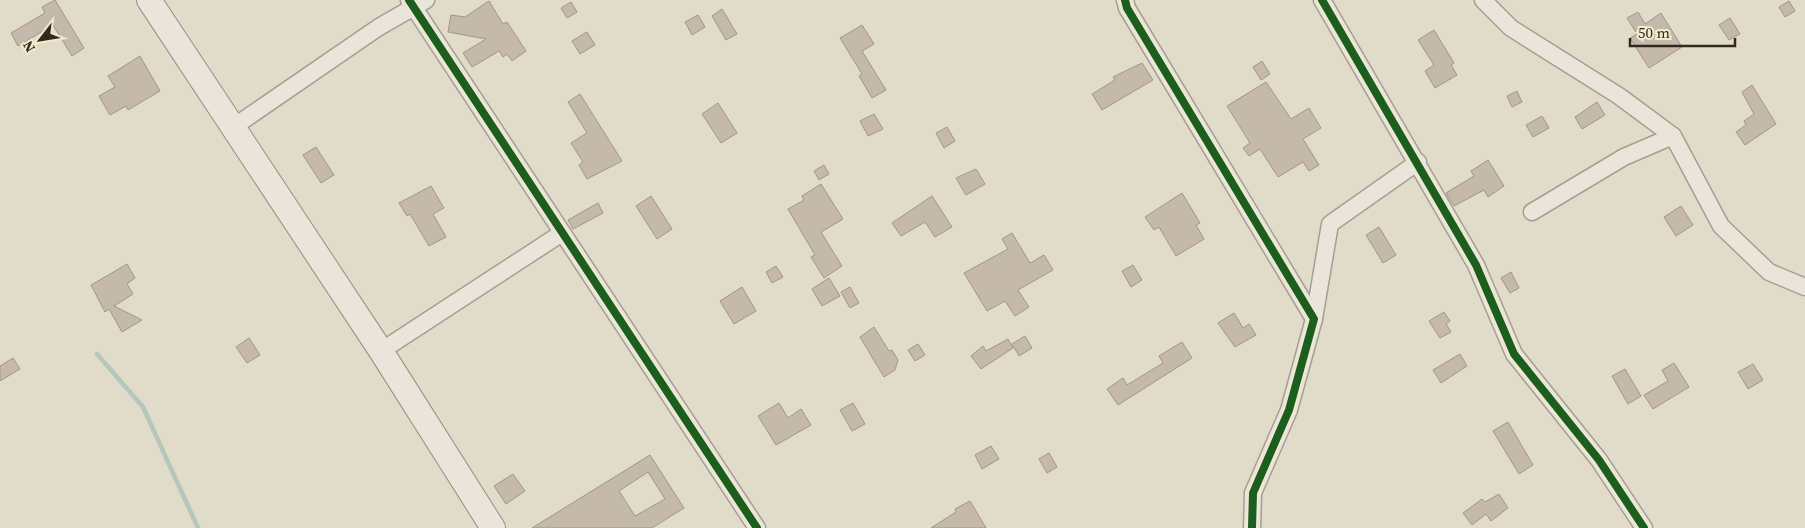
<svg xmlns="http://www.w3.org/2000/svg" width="1805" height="528" font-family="'Source Serif 4',serif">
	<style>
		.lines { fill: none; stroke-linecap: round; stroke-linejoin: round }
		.stream { stroke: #b5c6bc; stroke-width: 4.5 }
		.building { fill: #c4b9aa; stroke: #a09789; fill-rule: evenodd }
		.street-casing { stroke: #a59f93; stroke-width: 19 }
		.secondary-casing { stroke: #958f83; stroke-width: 26 }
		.street { stroke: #e9e5da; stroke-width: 16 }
		.secondary { stroke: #e9e5da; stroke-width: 24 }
		.cycleway-casing { stroke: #f3eace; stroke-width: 11 }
		.cycleway { stroke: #1b5e20; stroke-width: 8 }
	</style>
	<rect width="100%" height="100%" fill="#e1dbc9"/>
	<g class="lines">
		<!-- stream -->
		<path class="stream" d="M97,354L143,407L198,528"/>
	</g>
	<!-- building -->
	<g class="building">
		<path d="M55,0L84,48L72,56L53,25L18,46L11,33L45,13L42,7Z"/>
		<path d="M489,1L503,24L507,22L526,51L512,61L507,54L503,57L499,51L472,67L463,53L486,39L448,32L451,15L465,17Z"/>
		<path d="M1789,1L1795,11L1785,17L1779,7Z"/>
		<path d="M571,2L577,12L567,18L561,8Z"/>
		<path d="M722,9L737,34L726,40L712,16Z"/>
		<path d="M1638,12L1645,24L1661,13L1682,47L1649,68L1630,38L1637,34L1627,18Z"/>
		<path d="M698,15L705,27L692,35L685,22Z"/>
		<path d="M1730,18L1740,34L1729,40L1719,25Z"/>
		<path d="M862,25L874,44L862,51L886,90L872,98L859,76L862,74L840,38Z"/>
		<path d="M1434,30L1454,63L1451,65L1457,75L1435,88L1425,71L1434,65L1418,40Z"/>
		<path d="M587,32L595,45L580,54L572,41Z"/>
		<path d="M140,56L160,91L128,110L126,106L110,115L99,96L115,87L108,76Z"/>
		<path d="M1262,61L1270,74L1261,80L1253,67Z"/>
		<path d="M1142,63L1153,80L1102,110L1092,94L1115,80L1113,77Z"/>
		<path d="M1266,82L1291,119L1309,108L1321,128L1303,139L1319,165L1309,171L1303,162L1278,177L1260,149L1249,156L1243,148L1250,143L1227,106Z"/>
		<path d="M1752,85L1776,124L1745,145L1736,132L1746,125L1744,121L1754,114L1742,92Z"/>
		<path d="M1517,91L1522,102L1512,107L1507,96Z"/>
		<path d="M580,94L622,161L587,179L579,165L583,162L571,143L587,133L568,102Z"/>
		<path d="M1597,102L1605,115L1582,129L1575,117Z"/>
		<path d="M718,103L737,133L721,143L702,114Z"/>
		<path d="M874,114L883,129L868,136L860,121Z"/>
		<path d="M1542,116L1549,128L1533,137L1526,125Z"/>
		<path d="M947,127L955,141L944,148L936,133Z"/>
		<path d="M316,147L334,175L321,183L303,155Z"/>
		<path d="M1488,160L1504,186L1488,197L1484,190L1454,206L1446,193L1474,176L1471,171Z"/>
		<path d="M824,165L829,174L819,180L814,171Z"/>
		<path d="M976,169L985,184L966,195L956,178Z"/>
		<path d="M821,184L843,219L821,232L842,266L824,278L811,257L815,255L788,209L804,200L802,196Z"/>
		<path d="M431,186L444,208L433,214L446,237L429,246L410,214L407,216L399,203Z"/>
		<path d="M1182,193L1200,223L1196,225L1204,239L1176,256L1159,227L1154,230L1145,217Z"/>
		<path d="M651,196L672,229L657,239L636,206Z"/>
		<path d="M932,196L952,227L935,237L925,222L901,236L892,223Z"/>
		<path d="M598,203L603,213L573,229L568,220Z"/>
		<path d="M1681,206L1693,225L1676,236L1664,217Z"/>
		<path d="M1379,227L1396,255L1383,263L1366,235Z"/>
		<path d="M1012,233L1030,263L1044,255L1053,270L1018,290L1029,307L1015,316L1005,301L987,311L964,273L1008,249L1002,239Z"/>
		<path d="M127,264L135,278L127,284L133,294L114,306L142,320L122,332L109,309L105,312L91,285Z"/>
		<path d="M1133,265L1142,280L1131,287L1122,271Z"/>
		<path d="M776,266L783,277L772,283L766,272Z"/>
		<path d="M1511,272L1519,288L1510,293L1501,278Z"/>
		<path d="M829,278L840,296L822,306L812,289Z"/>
		<path d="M742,287L756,311L734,324L720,301Z"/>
		<path d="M850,287L859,303L850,308L841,292Z"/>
		<path d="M1444,312L1450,321L1446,324L1451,332L1440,338L1429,321Z"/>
		<path d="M1234,313L1243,328L1249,324L1256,335L1235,347L1218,323Z"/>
		<path d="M874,327L889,351L892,350L898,360L895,370L884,377L860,337Z"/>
		<path d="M1025,336L1032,348L1019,356L1012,344Z"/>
		<path d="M249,338L260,355L247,363L236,347Z"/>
		<path d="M1008,339L1013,348L981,369L971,356L983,346L986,351Z"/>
		<path d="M1182,342L1192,358L1118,405L1107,389L1123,378L1127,385L1163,363L1159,356Z"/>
		<path d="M918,344L925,355L915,361L908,350Z"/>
		<path d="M1460,354L1467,366L1441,383L1433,370Z"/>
		<path d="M13,358L20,369L0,381V366Z"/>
		<path d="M1674,363L1689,387L1653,409L1644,395L1668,381L1662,370Z"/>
		<path d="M1753,364L1763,380L1748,389L1738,372Z"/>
		<path d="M1625,369L1641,396L1628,404L1612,376Z"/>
		<path d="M779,403L788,418L801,409L811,425L776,445L758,416Z"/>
		<path d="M853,403L865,424L852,431L840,410Z"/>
		<path d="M1508,422L1533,465L1519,474L1493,431Z"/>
		<path d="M991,446L999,459L982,469L975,455Z"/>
		<path d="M1049,453L1057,467L1047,473L1039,459Z"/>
		<path d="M650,455L684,508L652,528H532ZM648,472L665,499L635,516L619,491Z"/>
		<path d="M513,474L525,491L506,504L494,486Z"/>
		<path d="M1499,494L1508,508L1491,521L1486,514L1472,525L1463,513L1482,499L1485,502Z"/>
		<path d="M970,501L986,528H931L956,512L955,509Z"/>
	</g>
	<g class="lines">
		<defs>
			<g id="street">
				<path d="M409,0L757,528"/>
				<path d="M1125,0L1127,8L1314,319L1289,410L1253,493L1252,528"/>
				<path d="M1322,0L1476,265L1514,354L1599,460L1644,528"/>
				<path d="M1483,0L1511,28L1619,96L1673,136L1721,226L1769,272L1805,287"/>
				<path d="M232,128L379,27L426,0"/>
				<path d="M1532,212L1624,157L1673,136"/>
				<path d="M1314,319L1330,224L1418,162"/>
				<path d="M381,351L562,233"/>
			</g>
			<path id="secondary" d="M149,0L381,351L493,528"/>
		</defs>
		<!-- street casing -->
		<use href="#street" class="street-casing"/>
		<!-- secondary casing -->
		<use href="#secondary" class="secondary-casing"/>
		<!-- street -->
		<use href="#street" class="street"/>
		<!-- secondary -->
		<use href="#secondary" class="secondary"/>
		<defs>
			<g id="cycleway">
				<path d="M409,0L757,528"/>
				<path d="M1125,0L1127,8L1314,319L1289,410L1253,493L1252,528"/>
				<path d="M1322,0L1476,265L1514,354L1599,460L1644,528"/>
			</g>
		</defs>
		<!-- cycleway casing -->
		<use href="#cycleway" class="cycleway-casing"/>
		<!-- cycleway -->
		<use href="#cycleway" class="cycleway"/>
	</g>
	<!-- north arrow -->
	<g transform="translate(40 40) rotate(239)" stroke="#f3eace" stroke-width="4" paint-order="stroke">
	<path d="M0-4L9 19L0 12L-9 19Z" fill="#33281c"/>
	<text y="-8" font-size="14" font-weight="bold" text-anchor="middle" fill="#33281c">N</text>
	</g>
	<!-- scale -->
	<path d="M1630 38v8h105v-8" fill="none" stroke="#33281c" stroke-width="2.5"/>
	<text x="1638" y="38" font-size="15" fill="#33281c" stroke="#f3eace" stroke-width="4" paint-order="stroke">50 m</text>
</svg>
